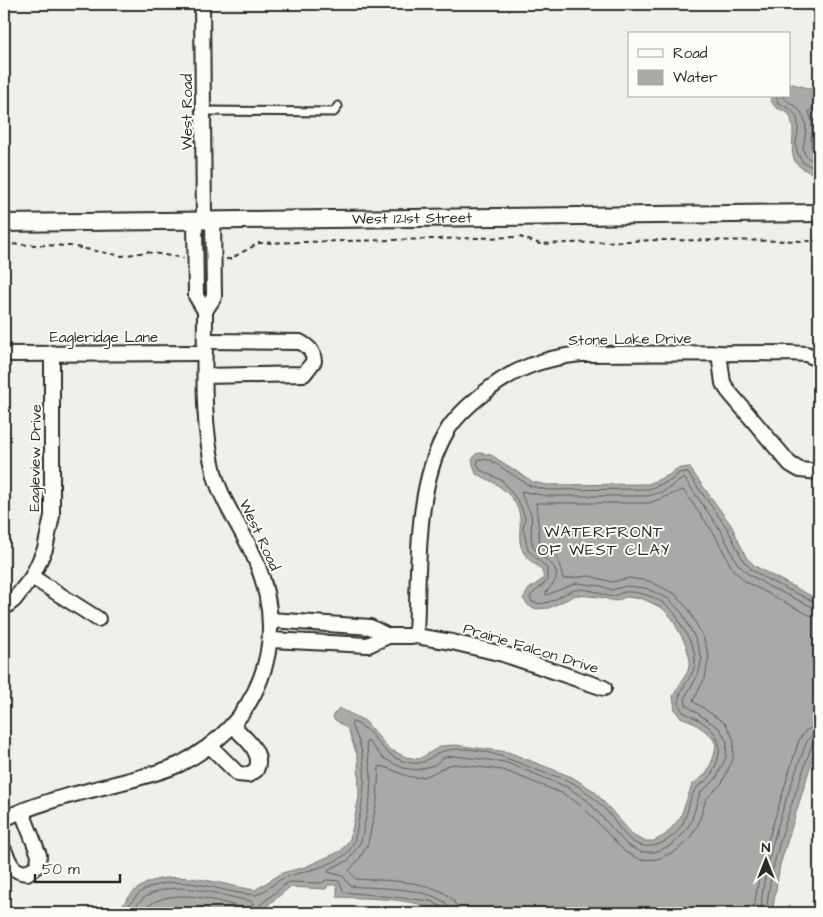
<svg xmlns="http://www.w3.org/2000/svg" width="823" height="917" font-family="'Architects Daughter',sans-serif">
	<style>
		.water { fill: #aaa9a7; stroke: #777775 }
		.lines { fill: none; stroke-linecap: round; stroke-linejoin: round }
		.shore { stroke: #5e5d5d; stroke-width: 1 }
		.service-casing { stroke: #2b2b2b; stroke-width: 11 }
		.minor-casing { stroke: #2b2b2b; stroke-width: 18 }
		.tertiary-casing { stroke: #2b2b2b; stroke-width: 20 }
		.path { stroke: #2b2b2b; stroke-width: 2; stroke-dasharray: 5 4; stroke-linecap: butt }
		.service { stroke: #fdfcf7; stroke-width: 7 }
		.minor { stroke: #fdfcf7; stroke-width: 14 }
		.tertiary { stroke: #fdfcf7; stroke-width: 16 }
		.labels { text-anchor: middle; stroke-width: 4; stroke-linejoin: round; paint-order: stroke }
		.street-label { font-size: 15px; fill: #2b2b2b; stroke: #fdfcf7 }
		.neighbourhood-label { font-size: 16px; letter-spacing: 1px; fill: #2b2b2b; stroke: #fdfcf7 }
	</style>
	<rect width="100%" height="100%" fill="#f0efeb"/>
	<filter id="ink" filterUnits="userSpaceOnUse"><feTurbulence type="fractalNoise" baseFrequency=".02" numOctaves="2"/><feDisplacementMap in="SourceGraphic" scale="10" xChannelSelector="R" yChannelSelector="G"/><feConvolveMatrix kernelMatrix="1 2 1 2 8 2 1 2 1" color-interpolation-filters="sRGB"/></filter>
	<g filter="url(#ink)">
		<!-- water -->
		<g class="water">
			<path d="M789,83L819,91V175C775,164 802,140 789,114C778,106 774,112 770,96H789Z"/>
			<path d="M480,453L491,455L533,482L547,485L648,484L669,475L676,469L689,467L731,525L746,557L755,566L773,576L819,600V738L780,865L772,913H443C412,897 372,899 337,897V885H328L326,889L290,887L258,913H116C123,905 130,893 140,887C171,866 221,885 255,890L282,873L305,867L341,851L350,839L359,797L358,758L348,729L334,719L333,715L339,708L365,721L389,749L406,757L419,759L441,746L455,745L508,752L572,777L594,791L634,836L644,841H654L665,835L680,818L692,785L707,773L714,756L716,745L711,735L691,721L680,717L675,710L673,696L688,671L690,660L686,645L672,618L662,608L643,599L626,597L615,601L599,597L576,595L549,608L537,609L529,606L523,599L529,589L543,579C545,565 530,565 524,553C517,542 521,530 520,519C519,496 494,481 476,474L472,460L476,454Z"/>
		</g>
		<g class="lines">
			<!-- shore -->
			<g class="shore">
				<path d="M776,96L778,103C801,113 800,121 796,143C795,150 800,157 802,162L819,170"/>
				<path d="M782,96C791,106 800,105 805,121C810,140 791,155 819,163"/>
				<path d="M819,109H811L809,112C816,127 807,141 814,153L819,156"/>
				<path d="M123,913C129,906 135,895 144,890C181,871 218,893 256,895C267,891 275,881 286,877C304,871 331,867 346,854C355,846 356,833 358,822C366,790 369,755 351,725L353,722C376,730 379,755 406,762C428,767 428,755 444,751C477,743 510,760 539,771C550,775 561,777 571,782C584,789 594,798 604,808C615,819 626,844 644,846C661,848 680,834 685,818C689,809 689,798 695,790C699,784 707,782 711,775C730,741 715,726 683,712C669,694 695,680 695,661C696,646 684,632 678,619C670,602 644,591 626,592C620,592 615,598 608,596C598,593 586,587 575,590C560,594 548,608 532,602L530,596L547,581V568L528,550L523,528L525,518L520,504L503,481L480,470L477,464L479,459L490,460L530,486L547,490L649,489L672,480L679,473L687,472L727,528L743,560L752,570L770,581L819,604"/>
				<path d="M131,913C135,908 140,899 147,896C179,878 218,896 251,901L253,903L250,913"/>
				<path d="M141,913C164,884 210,899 240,907L242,913"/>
				<path d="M256,913L258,907L288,882L321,883L327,880L339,881L344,892L431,901L442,907L444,913"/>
				<path d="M450,913L447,904C425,886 378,889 350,886L343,876L328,872L329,869L349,860L361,841L370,798L371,774L366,742H369L383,758L403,768L417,770L434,765L445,757L455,756L505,762L567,787L587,800L627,845L641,852H655L672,845L683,834L691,822L700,793L716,779L726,757L727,742L720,729L686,705L685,697L698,675L702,659L696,640L682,613L669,599L645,588L626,586L612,590L601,586L577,583L546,595V592C573,567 540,561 533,546C529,535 533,525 531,515C529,507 521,497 521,491L547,496H648L664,491L684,478L721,531L737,563L747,573L768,586L819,610"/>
				<path d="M458,913C456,878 381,881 356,879L349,871L360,858L368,843L377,801L379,766C394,768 406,780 422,777C435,775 443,765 455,764L503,770L564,794L582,806L625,852L641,860L658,859L676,851L689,839L698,825L706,799L722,783L733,759L734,740L726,724L693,701L705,678L709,656L703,637L689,610L675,594L649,581L629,578L612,582L589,576L563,579L558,559L540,544L536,503H649L683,490L715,535L733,570L746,582L809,615L819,617"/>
				<path d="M753,913L762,860L799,740L806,730L819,726"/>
				<path d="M761,913C761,865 790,787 807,741L812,735L819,734"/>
				<path d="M767,913C767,865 797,791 812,744L819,740"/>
			</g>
			<defs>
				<path id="service" d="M203,111L334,112L338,106"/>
				<g id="minor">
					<path d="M202,4L204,220"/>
					<path d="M205,311L214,297L213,220"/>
					<path d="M205,341L300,342C309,347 313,351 314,361L304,374L205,376"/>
					<path d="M719,353L723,383L729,392L790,464L800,470L819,472"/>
					<path d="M4,354L205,353"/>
					<path d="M32,577L98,619"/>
					<path d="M4,608L14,600L32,577L45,549L52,516V353"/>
					<path d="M271,620L370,627L388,636H416L452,642L503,654L604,688"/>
					<path d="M416,636C419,573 414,486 447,431C456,416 470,404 484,393C513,369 543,358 581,354L788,353L806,354L819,359"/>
					<path d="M271,640L368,645L388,636"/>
					<path d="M210,746L238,774L248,775L256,770C265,752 243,737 232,725"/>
					<path d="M4,819C44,799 91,791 134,779C149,775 165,771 180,764C260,723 290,644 256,561C244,531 222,504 214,472C201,420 205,364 205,311L196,296L195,220"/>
					<path d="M4,850C10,863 12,872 27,873L38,865L39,855L22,812"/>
				</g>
				<g id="tertiary">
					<path id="s1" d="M4,223L819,213"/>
				</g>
			</defs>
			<!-- service casing -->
			<use href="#service" class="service-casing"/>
			<!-- minor casing -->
			<use href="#minor" class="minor-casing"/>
			<!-- tertiary casing -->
			<use href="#tertiary" class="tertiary-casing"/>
			<!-- path -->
			<g class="path">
				<path d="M4,244L71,246L122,256L146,252L184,258"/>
				<path d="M226,259H230L259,243L520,237L540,244L659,240L819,241"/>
			</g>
			<!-- service -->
			<use href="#service" class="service"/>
			<!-- minor -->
			<use href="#minor" class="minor"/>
			<!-- tertiary -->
			<use href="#tertiary" class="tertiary"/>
		</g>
	</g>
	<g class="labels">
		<!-- street labels -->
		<g class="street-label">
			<text transform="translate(187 112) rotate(-90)" y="5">West Road</text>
			<text dy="5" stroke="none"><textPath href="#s1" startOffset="408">West 121st Street</textPath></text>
			<text x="104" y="342">Eagleridge Lane</text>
			<text transform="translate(630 339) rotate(-1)" y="5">Stone Lake Drive</text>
			<text transform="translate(35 458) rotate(-89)" y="5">Eagleview Drive</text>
			<text transform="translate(260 535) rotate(65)" y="5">West Road</text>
			<text transform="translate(531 648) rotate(17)" y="5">Prairie Falcon Drive</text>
		</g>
		<!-- neighbourhood labels -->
		<g class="neighbourhood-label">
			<text x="604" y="537">WATERFRONT<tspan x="604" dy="18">OF WEST CLAY</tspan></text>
		</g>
	</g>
	<!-- margin -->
	<rect width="823" height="917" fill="none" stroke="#fdfcf7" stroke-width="20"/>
	<rect x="10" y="10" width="803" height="897" fill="none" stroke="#2b2b2b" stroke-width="2" filter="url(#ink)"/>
	<!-- legend -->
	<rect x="628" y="32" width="162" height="65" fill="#fdfcf7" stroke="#a9a8a5"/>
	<rect x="638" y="49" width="25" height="8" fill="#fdfcf7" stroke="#a9a8a5"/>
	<text x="673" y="58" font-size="15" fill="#2b2b2b">Road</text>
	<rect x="638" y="70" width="25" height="15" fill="#aaa9a7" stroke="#a9a8a5"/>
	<text x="673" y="82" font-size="15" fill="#2b2b2b">Water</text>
	<!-- north arrow -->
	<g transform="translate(766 860)" stroke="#fdfcf7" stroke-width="4" paint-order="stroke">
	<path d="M0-4L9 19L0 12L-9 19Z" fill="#2b2b2b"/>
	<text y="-8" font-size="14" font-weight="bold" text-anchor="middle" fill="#2b2b2b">N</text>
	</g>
	<!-- scale -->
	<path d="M35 874v8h85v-8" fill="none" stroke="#2b2b2b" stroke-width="2.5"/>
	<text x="42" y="874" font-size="15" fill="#2b2b2b" stroke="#fdfcf7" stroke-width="4" paint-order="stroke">50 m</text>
</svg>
